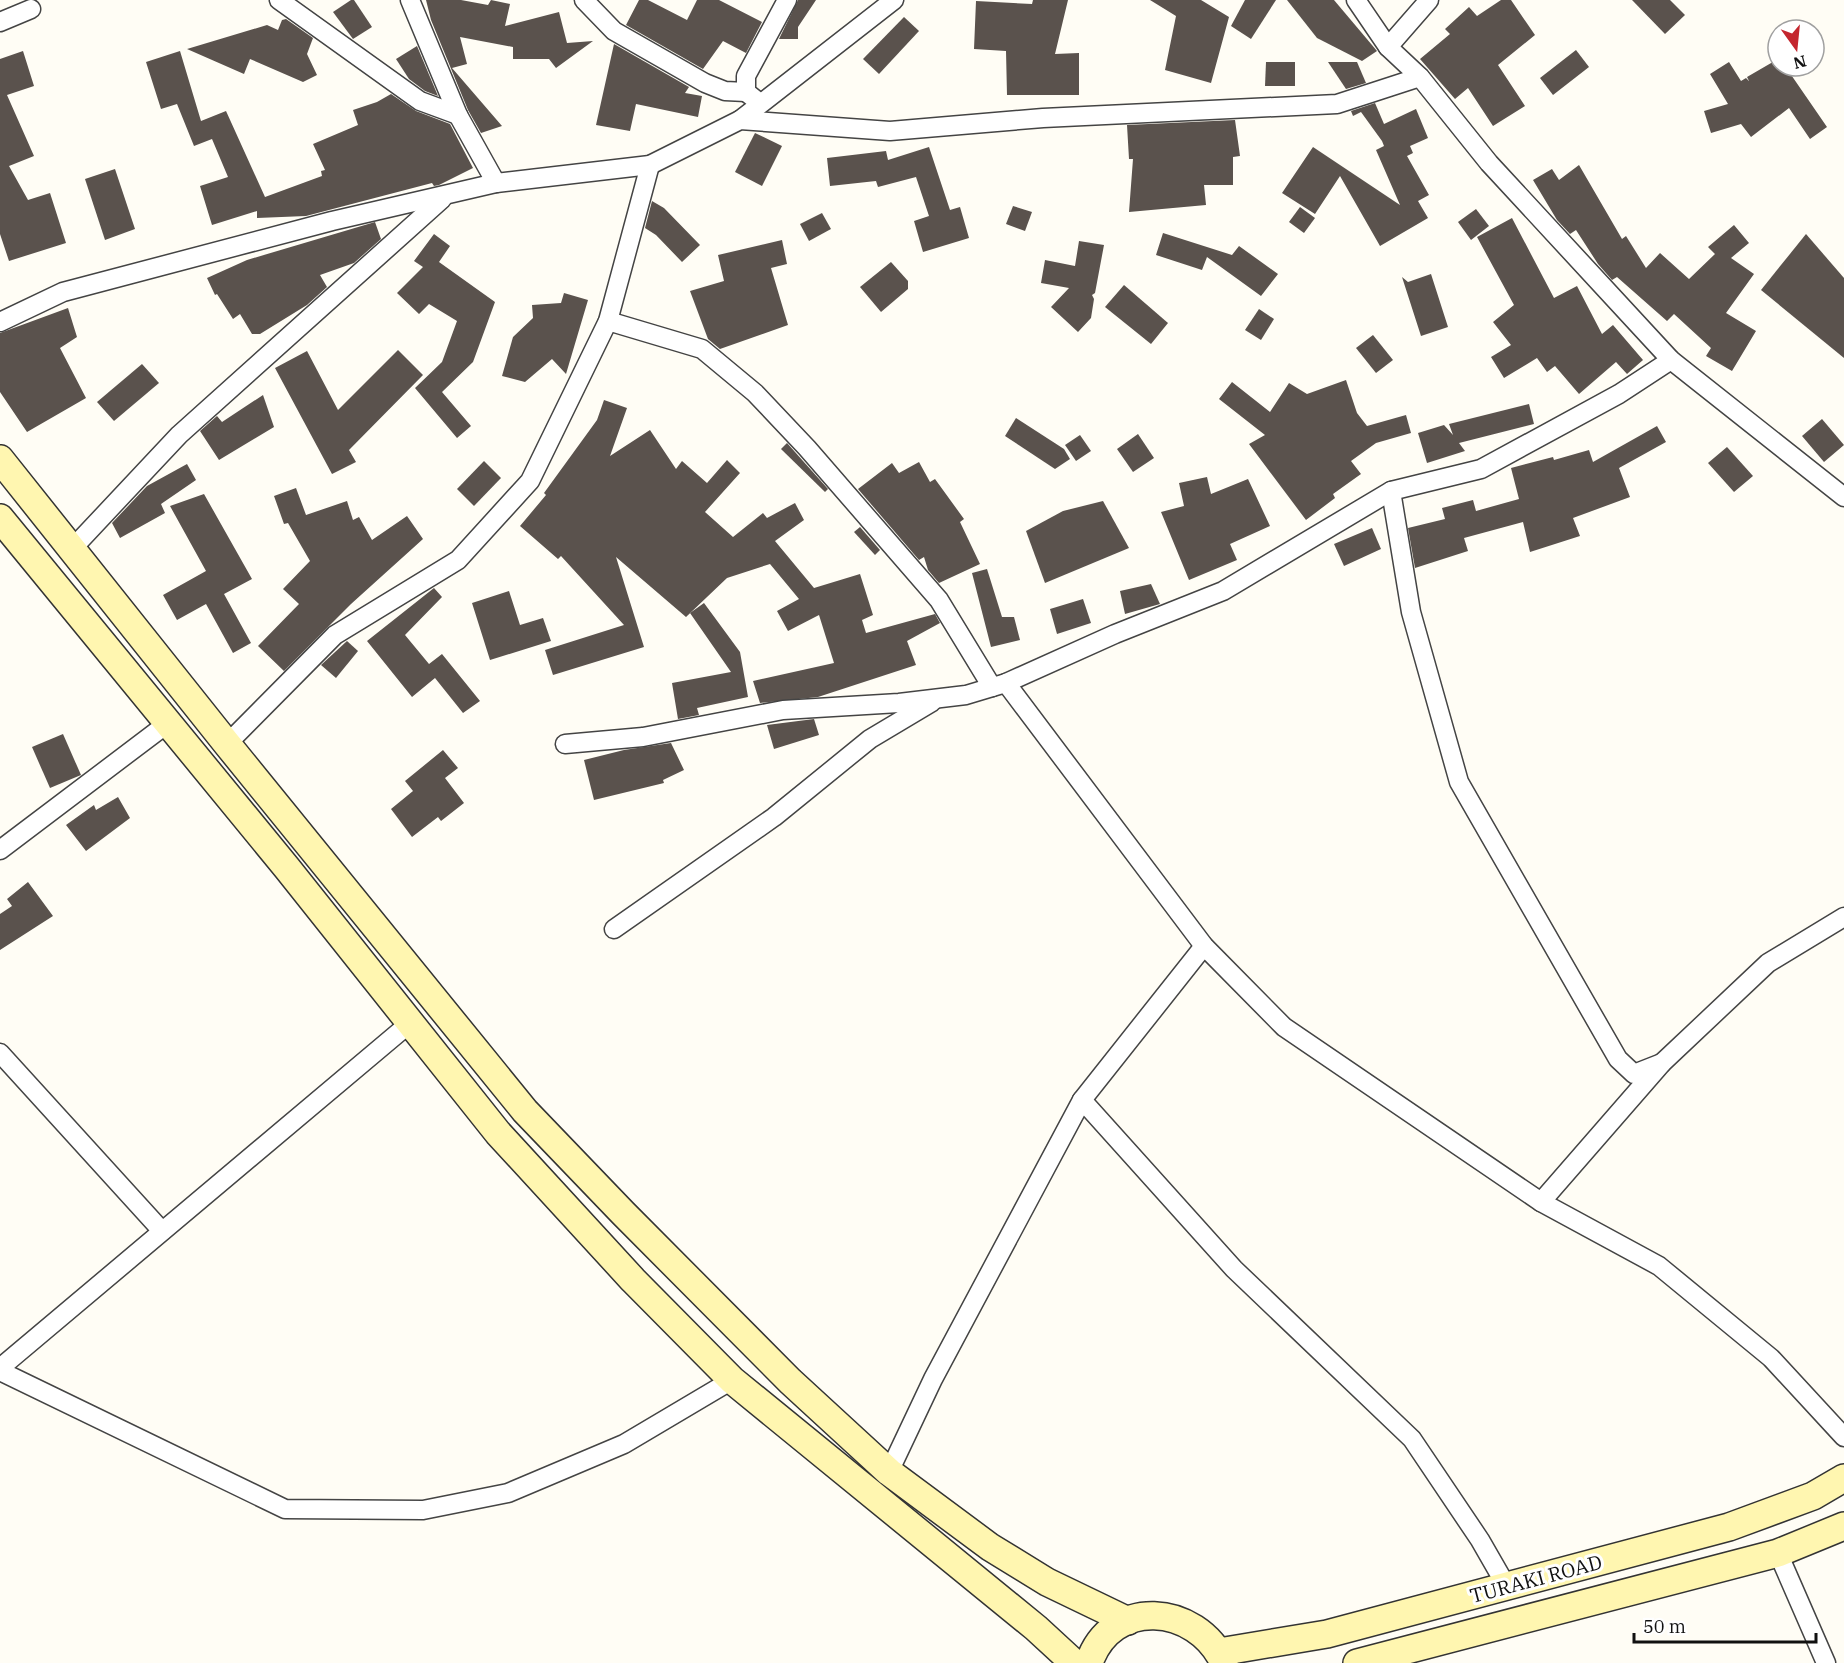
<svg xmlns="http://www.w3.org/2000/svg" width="1844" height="1663" font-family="'IBM Plex Serif',serif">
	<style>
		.building { fill: #5a524d }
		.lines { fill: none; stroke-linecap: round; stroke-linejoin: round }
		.street-casing { stroke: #444; stroke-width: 21 }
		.secondary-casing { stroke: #333; stroke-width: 30 }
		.street { stroke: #fff; stroke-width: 18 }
		.secondary { stroke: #fff6b0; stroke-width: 27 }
		.labels { text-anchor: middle; stroke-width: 6; stroke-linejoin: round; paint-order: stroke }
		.street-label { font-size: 20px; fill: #111; stroke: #fff }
	</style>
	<rect width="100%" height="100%" fill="#fffdf5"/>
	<!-- building -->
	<g class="building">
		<path d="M351,0H354L372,27L353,39L333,12Z"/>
		<path d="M426,0H461L488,5L491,0L510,4L505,26L559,12L567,43L593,41L556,68L549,59H513V47L460,37L467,64L452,68L502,126L481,133L468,110L431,20Z"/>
		<path d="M639,0H648L687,20L697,0H719L762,22L746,53L723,41L703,69L626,25Z"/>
		<path d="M798,0H816L798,27V39H779Z"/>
		<path d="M1033,0H1068L1055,54L1079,53V95H1007L1006,51L974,49L976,1L1032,4Z"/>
		<path d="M1150,0H1201L1229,17L1211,83L1165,70L1176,16Z"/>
		<path d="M1245,0H1276L1251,39L1231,26Z"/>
		<path d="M1287,0H1334L1377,51L1362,61L1317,38Z"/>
		<path d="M1501,0H1511L1535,35L1498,65L1525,106L1493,126L1468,88L1455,99L1420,59L1450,34L1445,29L1469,7L1477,16Z"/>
		<path d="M1632,0H1670L1685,15L1665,34Z"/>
		<path d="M904,17L919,31L879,74L863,59Z"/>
		<path d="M286,19L313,38L307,54L317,75L303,82L250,59L244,74L187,49L267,25L278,30L282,20Z"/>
		<path d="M614,44L689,87L685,93L702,96L698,117L636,104L630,131L596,125Z"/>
		<path d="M417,46L438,96L425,91L409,79L396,59Z"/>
		<path d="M1576,50L1589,67L1553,95L1540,78Z"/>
		<path d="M23,51L34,86L7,95L34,156L9,166L28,200L50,193L66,243L9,261L0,234V59Z"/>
		<path d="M180,51L201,121L226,111L265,197L322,176L321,171L325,170L313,144L358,125L353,110L377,102L391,94L416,111L450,124L473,168L439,185L434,186L432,183L306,216L257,218V211L212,225L200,186L228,177L212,139L194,146L177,104L161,109L146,62Z"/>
		<path d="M1778,59V66H1785L1827,127L1810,139L1789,108L1751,137L1741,124L1711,133L1704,111L1728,104L1710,74L1729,62L1741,81L1746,78L1749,81L1747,77Z"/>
		<path d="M1266,62H1295V86H1265Z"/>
		<path d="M1328,62H1357L1366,83L1346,89Z"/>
		<path d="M1375,103L1384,124L1416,109L1428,138L1410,146L1413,153L1407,156L1429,195L1418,201L1428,218L1380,246L1340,176L1315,214L1282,193L1313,147L1400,205L1376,150L1384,146L1382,141L1361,112L1353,116L1351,111Z"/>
		<path d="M1235,120L1240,156L1233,157V185H1204L1206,205L1129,212L1133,159H1129L1127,125Z"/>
		<path d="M755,133L782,146L762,186L735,172Z"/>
		<path d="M929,147L950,210L960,207L969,238L923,252L914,221L929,216L916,177L878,187L876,181L830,186L827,158L886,151L888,160Z"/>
		<path d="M1579,165L1622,239L1626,236L1646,268L1660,253L1689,279L1715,254L1708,247L1734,225L1749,243L1731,258L1754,274L1726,313L1756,331L1732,371L1706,356L1711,348L1674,314L1667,321L1617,277L1612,280L1598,264L1576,230L1570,234L1557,220L1533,180L1552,169L1559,180Z"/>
		<path d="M115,169L135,229L105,240L85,179Z"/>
		<path d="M652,201L664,208L700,245L682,262L656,235L645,228Z"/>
		<path d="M1013,206L1032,212L1025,231L1006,224Z"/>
		<path d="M1300,207L1315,218L1304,233L1289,222Z"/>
		<path d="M1476,209L1489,226L1471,240L1458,222Z"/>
		<path d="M822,213L831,229L809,241L800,224Z"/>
		<path d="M1512,218L1554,298L1577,286L1602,334L1613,325L1643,360L1627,374L1616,362L1579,394L1555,366L1547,372L1537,358L1504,378L1491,357L1511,345L1493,322L1514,305L1477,237Z"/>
		<path d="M375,222L381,239L354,263L320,275L327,287L307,305L260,334H252L240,314L233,319L217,294L215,295L207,278L247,260Z"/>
		<path d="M1163,233L1232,255L1239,246L1278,274L1261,296L1207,257L1202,270L1156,255Z"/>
		<path d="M434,234L450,246L439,262L495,302L473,362L442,392L471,426L457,438L415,388L442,362L457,321L429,304L419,314L397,293L423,267L414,261Z"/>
		<path d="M1806,234L1844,278V358L1761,290Z"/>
		<path d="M782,240L787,264L771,268L788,325L720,349L708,339L690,291L724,281L718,255Z"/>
		<path d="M1079,241L1104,245L1095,293L1092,295L1094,299L1091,318L1078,332L1051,307L1069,288L1041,283L1045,260L1075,266Z"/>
		<path d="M891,262L908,281V289L881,312L860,287Z"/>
		<path d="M1431,274L1448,327L1421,336L1402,277L1408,282Z"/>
		<path d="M1124,285L1168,323L1151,344L1105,307Z"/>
		<path d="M564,293L588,300L566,374L552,359L525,382L502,376L513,337L533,318L532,305L561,303Z"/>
		<path d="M68,308L77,337L60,348L86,398L27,432L0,392V333Z"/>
		<path d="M1259,309L1274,319L1261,340L1245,330Z"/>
		<path d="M1373,335L1393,360L1376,373L1356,348Z"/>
		<path d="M398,350L423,375L349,450L356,462L332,474L275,368L307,351L338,410Z"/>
		<path d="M142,364L159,383L114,421L97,402Z"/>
		<path d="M1346,380L1357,413L1367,426L1406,415L1411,433L1376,443L1351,461L1361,474L1333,494L1335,498L1306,520L1249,444L1265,435L1219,399L1232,382L1270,412L1289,383L1307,394Z"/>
		<path d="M263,395L274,427L219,460L200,431L217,416L222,422Z"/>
		<path d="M604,400L627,408L610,456L650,430L676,469L682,461L707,483L727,460L740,473L705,512L733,537L763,513L767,518L795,503L804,520L775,541L814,588L860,574L873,615L862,620L866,633L935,614L940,623L907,641L916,665L818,697L760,703L753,681L834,663L819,615L788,631L777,611L799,599L770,564L727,578L686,617L616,557L644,647L553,675L545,650L624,625L561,556L558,559L520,526L546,495L544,493L597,420Z"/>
		<path d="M1529,404L1534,424L1459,443L1465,451L1427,463L1418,433L1444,425L1453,435L1449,424Z"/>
		<path d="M1016,418L1064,449L1070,459L1055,469L1005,436Z"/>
		<path d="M1822,419L1844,445L1824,462L1802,436Z"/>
		<path d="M1657,426L1666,442L1619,468L1630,497L1573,518L1580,536L1530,552L1523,522L1464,538L1468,551L1415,568L1408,528L1445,519L1442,508L1473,500L1476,511L1519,499L1511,468L1553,457L1554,460L1589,450L1593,462Z"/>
		<path d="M1138,434L1154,458L1133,472L1117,449Z"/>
		<path d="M1080,435L1091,451L1076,461L1065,445Z"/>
		<path d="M787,443L828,489L825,492L781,449Z"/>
		<path d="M1727,447L1753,476L1734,492L1708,463Z"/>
		<path d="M484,461L501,478L474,506L457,489Z"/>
		<path d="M919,462L930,482L935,479L964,519L960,522L980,564L939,583L928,570L924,557L919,560L858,489L892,463L899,473Z"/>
		<path d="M187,464L196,480L161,504L165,513L120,538L112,523L147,486Z"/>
		<path d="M1207,477L1211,494L1248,479L1270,526L1230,544L1237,560L1189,580L1161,512L1184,506L1179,483Z"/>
		<path d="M296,488L306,515L347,501L353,520L359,517L372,540L407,516L423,539L351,604L284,671L258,646L299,604L283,589L310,561L288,523L284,524L274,496Z"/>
		<path d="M204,494L252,579L224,594L251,643L233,653L206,604L177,620L163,595L206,571L170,506Z"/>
		<path d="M1103,501L1129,548L1045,583L1026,531L1063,511Z"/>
		<path d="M860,527L880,550L875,555L854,532Z"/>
		<path d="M1372,528L1381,549L1344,566L1334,544Z"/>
		<path d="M987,569L1002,617H1014L1020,640L991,647L972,573Z"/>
		<path d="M1151,584L1160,604L1125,614L1120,591Z"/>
		<path d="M434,588L442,597L405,635L429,664L442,654L480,701L463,713L435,678L412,697L367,641Z"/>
		<path d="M509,591L520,625L543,618L551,641L490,660L472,603Z"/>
		<path d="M1083,599L1091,623L1057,634L1050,609Z"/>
		<path d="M704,603L740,652L748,697L697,708L699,715L678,719L672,683L731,672L690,613Z"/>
		<path d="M347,641L358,651L336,678L321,665Z"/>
		<path d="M814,719L819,735L774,749L767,725Z"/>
		<path d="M63,734L81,775L50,788L32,747Z"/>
		<path d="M671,743L684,770L663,780L664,783L594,800L584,760L624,750Z"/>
		<path d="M443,750L458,768L445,778L464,803L441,821L438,817L412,837L391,809L413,791L405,781Z"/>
		<path d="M118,797L130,818L86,851L66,825L94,805L96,810Z"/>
		<path d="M28,882L53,916L0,950V914L12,906L7,899Z"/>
	</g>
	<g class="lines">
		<defs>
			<g id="street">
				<path d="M279,0L420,101L458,115"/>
				<path d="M410,0L458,115L496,183"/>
				<path d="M584,0L614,31L705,83L725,91L746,92"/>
				<path d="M1356,0L1388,47L1420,77L1489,163L1671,360L1844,497"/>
				<path d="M0,22L31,9"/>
				<path d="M1388,47L1429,0"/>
				<path d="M756,100L746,92V76L787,0"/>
				<path d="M740,120L894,0"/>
				<path d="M608,321L702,349L755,393L807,448L939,600L992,687"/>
				<path d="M0,322L63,292L332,221L496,183L650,165L740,120L890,131L1043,118L1337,104L1420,77"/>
				<path d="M1391,491L1411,612L1459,782L1618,1059L1634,1074L1662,1063"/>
				<path d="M71,550L179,435L442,199"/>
				<path d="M1006,683L1204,946L1284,1027L1541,1202L1659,1266L1771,1358L1844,1437"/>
				<path d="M227,744L335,635L458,560L530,481L608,321L650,165"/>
				<path d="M565,744L643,737L783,710L899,703L966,695L1006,683L1115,634L1223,591L1391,491L1481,469L1619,394L1671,360"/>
				<path d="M0,850L168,723"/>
				<path d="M614,929L774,817L870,739L932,702"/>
				<path d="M0,1053L162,1231"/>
				<path d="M1082,1100L1234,1269L1412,1439L1480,1540L1507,1587"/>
				<path d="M1541,1202L1662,1063L1768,963L1844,917"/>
				<path d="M0,1368L410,1023"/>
				<path d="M0,1371L285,1509L423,1510L508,1493L624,1444L732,1380"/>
				<path d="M889,1472L933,1379L1082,1100L1204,946"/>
				<path d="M1778,1553L1826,1663"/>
			</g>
			<g id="secondary">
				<path d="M0,459L227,744L525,1111L623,1213L790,1381L889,1472L990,1547L1047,1582L1128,1621"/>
				<path d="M0,518L287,868L498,1133L633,1280L732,1380L1036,1628L1074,1663"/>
				<path d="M1219,1652L1327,1634L1729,1527L1813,1496L1844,1478"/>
				<path d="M1089,1663C1111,1597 1196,1603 1224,1663"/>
				<path d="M1357,1663L1778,1553L1844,1526"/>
			</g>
		</defs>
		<!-- street casing -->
		<use href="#street" class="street-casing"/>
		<!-- secondary casing -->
		<use href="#secondary" class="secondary-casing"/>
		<!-- street -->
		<use href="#street" class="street"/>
		<!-- secondary -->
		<use href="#secondary" class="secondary"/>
	</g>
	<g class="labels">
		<!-- street labels -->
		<g class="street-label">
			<text transform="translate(1536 1579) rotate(-15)" y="7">TURAKI ROAD</text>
		</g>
	</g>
	<!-- north arrow -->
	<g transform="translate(1796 48) rotate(165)"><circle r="28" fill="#ffffff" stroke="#a0a0a0" stroke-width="1.5"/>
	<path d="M0-4.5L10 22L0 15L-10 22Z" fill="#c4262e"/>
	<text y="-9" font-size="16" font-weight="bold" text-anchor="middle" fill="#111111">N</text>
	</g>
	<!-- scale -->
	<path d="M1634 1633v9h182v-9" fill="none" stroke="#111111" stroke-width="3"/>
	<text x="1643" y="1633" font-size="18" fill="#111111" stroke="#ffffff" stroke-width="4.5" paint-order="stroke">50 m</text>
</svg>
